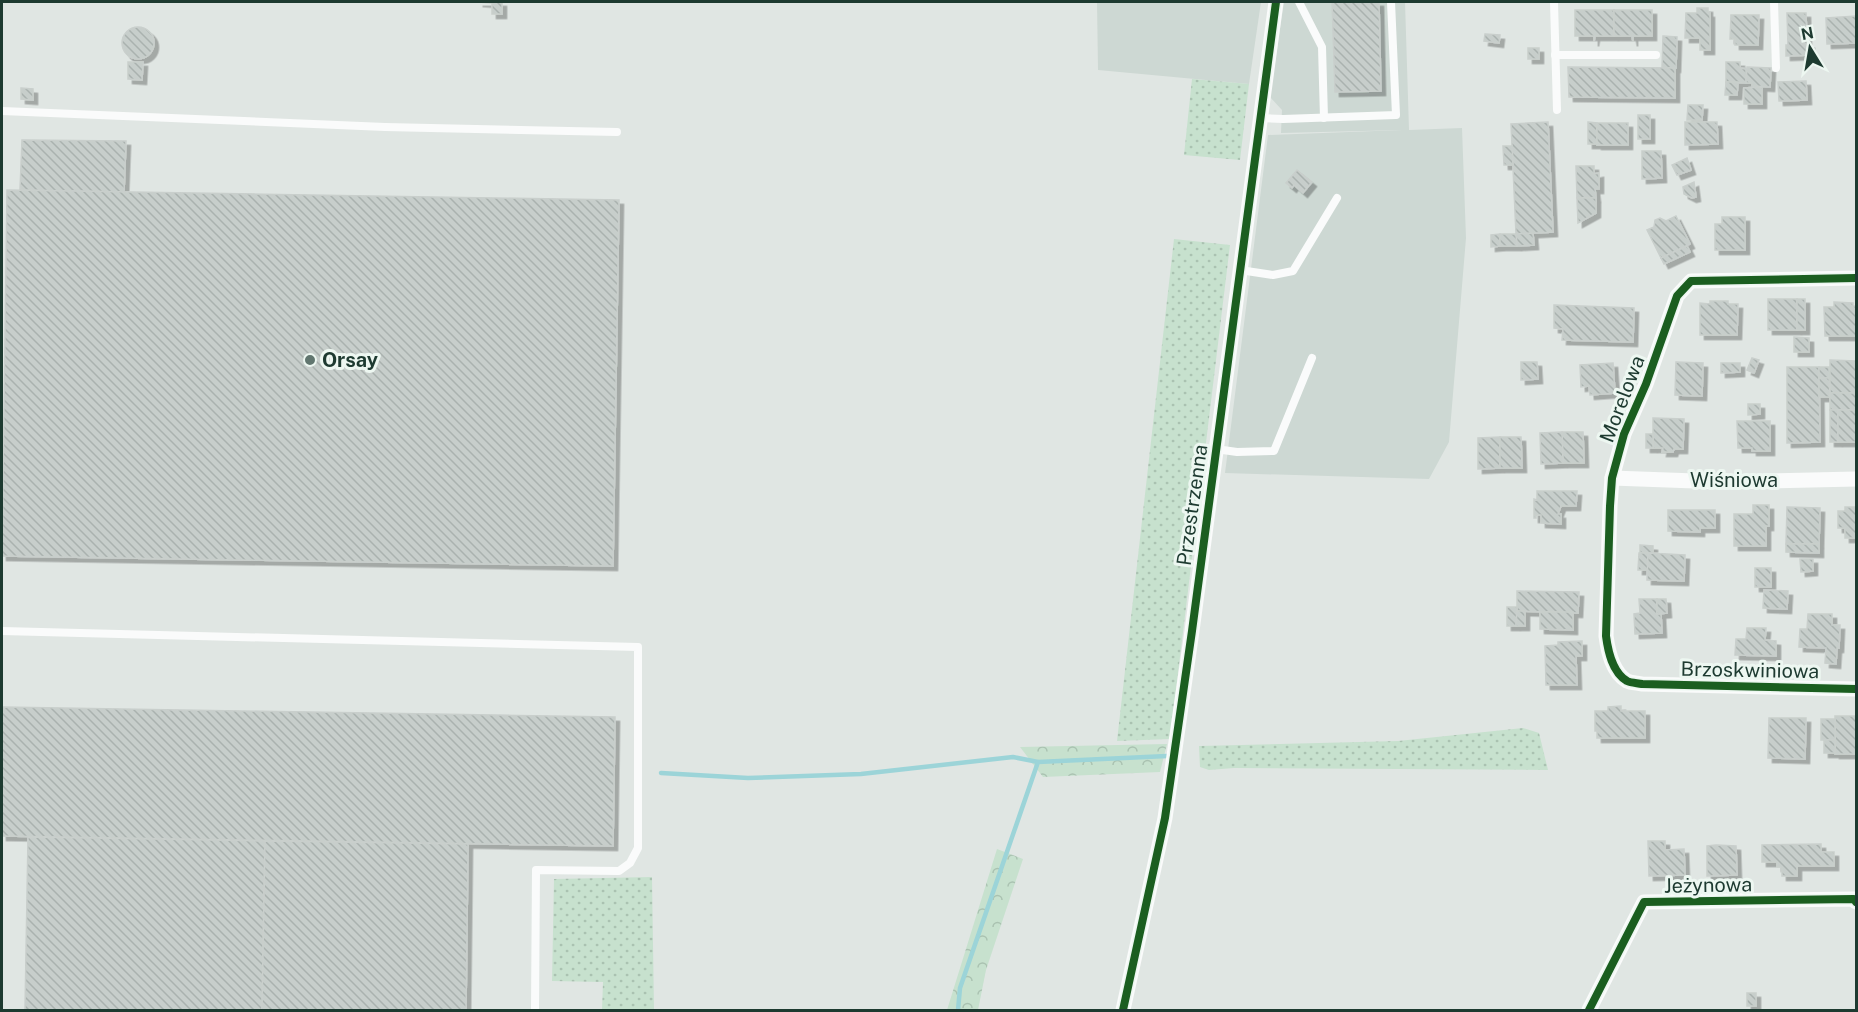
<svg xmlns="http://www.w3.org/2000/svg" width="1858" height="1012" font-family="'Public Sans',sans-serif">
	<style>
		.built { fill: #cdd8d3 }
		.grass { fill: url(#grass-dots) }
		.forest { fill: url(#forest-crowns) }
		.lines { fill: none; stroke-linecap: round; stroke-linejoin: round }
		.stream { stroke: #9cd4d8; stroke-width: 4.5 }
		.building { fill: url(#building-back-hatch); stroke: #c9cfcc; stroke-width: 1.5; filter: url(#shadow) }
		.service { stroke: #fafbfb; stroke-width: 8 }
		.minor { stroke: #fafbfb; stroke-width: 15 }
		.cycleway-casing { stroke: #edf7f1; stroke-width: 11 }
		.cycleway { stroke: #1b5e20; stroke-width: 8 }
		.poi-dot { fill: #61766f; stroke: #edf7f1; stroke-width: 2 }
		.labels { text-anchor: middle; stroke-width: 6; stroke-linejoin: round; paint-order: stroke }
		.poi-label { font-size: 20px; font-weight: bold; fill: #1d3a30; stroke: #edf7f1; text-anchor: start }
		.street-label { font-size: 20px; fill: #1d3a30; stroke: #edf7f1 }
	</style>
	<defs>
		<pattern id="grass-dots" width="8" height="8" patternUnits="userSpaceOnUse" patternTransform="scale(1.5)"><rect width="8" height="8" fill="#c7e1ce"/><path d="M2 2h.1M6 6h.1" fill="none" stroke="#aac2b1" stroke-width="1.8" stroke-linecap="round"/></pattern>
		<pattern id="forest-crowns" width="20" height="18" patternUnits="userSpaceOnUse" patternTransform="scale(1.5)"><rect width="20" height="18" fill="#c7e1ce"/><path d="M2 6a3 3 0 1 1 6 0M12 15a3 3 0 1 1 6 0" fill="none" stroke="#aac2b1"/></pattern>
		<pattern id="building-back-hatch" width="6" height="6" patternUnits="userSpaceOnUse" patternTransform="scale(1.5)"><rect width="6" height="6" fill="#c7cecb"/><path d="M-1 5l2 2M0 0l6 6M5-1l2 2" fill="none" stroke="#aab2af"/></pattern>
		<filter id="shadow"><feDropShadow dx="4.5" dy="4.5" stdDeviation="0" flood-color="#0004"/></filter>
	</defs>
	<rect width="100%" height="100%" fill="#e0e6e3"/>
	<!-- built -->
	<g class="built">
		<path d="M1097,2H1261L1249,84L1098,70Z"/>
		<path d="M1284,2H1405L1409,130L1462,128L1466,238L1449,442L1429,479L1225,473L1268,135L1402,130L1281,133L1282,110L1270,97Z"/>
	</g>
	<!-- grass -->
	<g class="grass">
		<path d="M1192,79L1249,84L1240,160L1184,155Z"/>
		<path d="M1174,239L1230,245L1170,739L1117,741Z"/>
		<path d="M1523,728L1539,733L1548,770L1234,768L1209,770L1200,767L1199,746L1398,741Z"/>
		<path d="M652,877L654,1010H602L603,982L552,981L554,879Z"/>
	</g>
	<!-- forest -->
	<g class="forest">
		<path d="M1167,744L1160,772L1043,777L1020,747Z"/>
		<path d="M997,849L1023,859L986,970L978,1010H947Z"/>
	</g>
	<g class="lines">
		<!-- stream -->
		<g class="stream">
			<path d="M661,773L748,778L861,774L1013,757L1038,762"/>
			<path d="M958,1010L960,988L1038,762L1167,756"/>
		</g>
	</g>
	<!-- building -->
	<g class="building">
		<path d="M478,2H502V14H492V3Z"/>
		<path d="M1332,2H1379L1381,91L1335,92Z"/>
		<path d="M1697,8H1708V13H1710V50H1700V38H1685L1686,13H1697Z"/>
		<path d="M1575,10H1614V36H1595L1594,42V36H1575Z"/>
		<path d="M1614,10H1652V36H1633V42L1632,36H1614Z"/>
		<path d="M1787,13H1806L1807,44H1810V55L1786,56V45H1788Z"/>
		<path d="M1731,15H1759L1758,45H1735V39H1730Z"/>
		<path d="M1856,16V43L1827,44L1826,18Z"/>
		<circle cx="138" cy="43" r="16"/>
		<path d="M1485,34L1500,35L1499,43L1484,41Z"/>
		<path d="M1663,36L1677,37L1676,68H1662Z"/>
		<rect x="1528" y="48" width="11" height="11"/>
		<path d="M128,62H143L142,80L128,79Z"/>
		<path d="M1726,62H1740V68L1746,69V83L1726,82Z"/>
		<path d="M1568,67L1675,68V98L1569,97Z"/>
		<path d="M1747,67L1771,68L1770,87L1752,86V83H1746Z"/>
		<path d="M1806,81L1807,100L1779,101L1778,82Z"/>
		<path d="M1726,82H1738L1737,95H1725Z"/>
		<path d="M1762,87V104H1744V88Z"/>
		<path d="M21,88L33,89V100L21,99Z"/>
		<path d="M1688,105H1703L1702,120H1687Z"/>
		<rect x="1638" y="115" width="12" height="24"/>
		<path d="M1548,122L1553,232L1516,234L1511,124Z"/>
		<path d="M1588,122L1597,123V144H1588Z"/>
		<path d="M1685,122H1717L1718,144L1685,145Z"/>
		<rect x="1597" y="123" width="31" height="22"/>
		<path d="M22,140L126,141L124,192L20,190Z"/>
		<path d="M1503,146H1512L1513,165H1504Z"/>
		<path d="M1642,151H1661L1662,178L1642,179Z"/>
		<path d="M1687,158L1691,170L1677,175L1672,165Z"/>
		<path d="M1576,166H1594V174L1599,173V189H1595L1596,198H1577Z"/>
		<path d="M1297,170L1312,182L1303,193L1294,185L1292,188L1286,183Z"/>
		<path d="M1694,182L1696,197L1692,198L1684,194L1683,187Z"/>
		<path d="M7,190L619,200L613,566L2,556Z"/>
		<path d="M1577,198H1596V213L1578,223Z"/>
		<path d="M1676,216L1690,244L1661,258L1647,230L1654,227L1655,220L1660,218L1666,221Z"/>
		<path d="M1722,217H1745V250H1715V224H1722Z"/>
		<path d="M1533,233L1534,245L1517,246L1516,234Z"/>
		<path d="M1500,234V246L1491,247V235Z"/>
		<path d="M1500,234H1516L1517,246H1500Z"/>
		<path d="M1687,246L1690,252L1664,264L1661,258Z"/>
		<rect x="1768" y="299" width="29" height="31"/>
		<rect x="1797" y="299" width="8" height="31"/>
		<path d="M1710,301H1728V304H1738L1737,335H1700V303L1710,304Z"/>
		<path d="M1834,302L1853,303V306H1856V336H1825L1824,307H1834Z"/>
		<path d="M1554,305L1634,308L1633,342L1562,340L1563,329L1554,328Z"/>
		<path d="M1794,337L1809,338V352H1794Z"/>
		<path d="M1752,358L1759,360L1754,373L1747,370Z"/>
		<path d="M1830,360L1856,361V393H1830Z"/>
		<path d="M1521,362H1537L1538,379L1521,380Z"/>
		<path d="M1676,362L1703,363L1702,396L1675,395Z"/>
		<path d="M1613,363L1615,393L1590,395L1589,386L1581,387L1580,365Z"/>
		<path d="M1721,363H1740V372L1721,373Z"/>
		<path d="M1787,367H1819L1820,442L1787,443Z"/>
		<rect x="1819" y="367" width="10" height="11"/>
		<path d="M1819,378H1829L1830,397H1819Z"/>
		<rect x="1830" y="393" width="26" height="17"/>
		<path d="M1748,404H1760V414L1748,415Z"/>
		<rect x="1830" y="410" width="8" height="32"/>
		<rect x="1838" y="410" width="18" height="32"/>
		<path d="M1653,418L1684,419L1683,449H1674L1673,452H1662L1663,448H1653Z"/>
		<path d="M1737,421H1770V451H1752V448H1738Z"/>
		<path d="M1562,432H1583L1584,463H1563Z"/>
		<path d="M1562,432L1563,463L1541,464L1540,433Z"/>
		<rect x="1646" y="434" width="7" height="14"/>
		<path d="M1500,437V468L1478,469V438Z"/>
		<path d="M1500,437H1521L1522,468H1500Z"/>
		<path d="M1537,491H1577L1576,506H1561L1558,514H1561V524L1541,523V515H1536V518H1534V499L1537,500Z"/>
		<path d="M1753,505H1769V526H1766V546H1734V514H1753Z"/>
		<path d="M1787,507L1820,508L1819,544H1786Z"/>
		<path d="M1845,507H1856V538H1845V528H1838V511H1845Z"/>
		<path d="M1668,510H1715V528H1700V532L1668,531Z"/>
		<path d="M1786,544H1819V553L1786,552Z"/>
		<path d="M1640,545L1653,546V553H1640Z"/>
		<path d="M1639,553H1648V570H1638Z"/>
		<path d="M1648,553L1685,555L1684,581L1647,580Z"/>
		<path d="M1800,559H1813V571L1801,572Z"/>
		<rect x="1755" y="568" width="16" height="19"/>
		<path d="M1764,590L1788,591L1787,609L1763,608Z"/>
		<path d="M1517,591L1579,592L1578,613L1517,611Z"/>
		<path d="M1639,599H1657V614H1661L1662,633L1635,634L1634,614L1640,613Z"/>
		<path d="M1657,599H1666L1667,613L1657,614Z"/>
		<path d="M1507,607H1517L1516,626H1507Z"/>
		<path d="M1517,611H1525V626H1516Z"/>
		<path d="M1540,612H1573V630L1540,629Z"/>
		<path d="M1808,614H1832V625H1840L1839,648H1837L1836,664L1825,663L1826,648L1799,647L1800,629H1807Z"/>
		<path d="M1747,628H1766L1765,640L1776,641V656L1735,655L1736,639H1746Z"/>
		<path d="M1582,641V656H1576L1577,685H1546L1545,646L1558,645V642Z"/>
		<path d="M1621,706V711H1645V738H1597V731H1595V711H1608V707Z"/>
		<path d="M2,707L615,717L613,846L2,836Z"/>
		<rect x="1835" y="716" width="21" height="38"/>
		<path d="M1769,718H1806L1805,759L1768,758Z"/>
		<rect x="1821" y="719" width="14" height="21"/>
		<rect x="1824" y="740" width="11" height="13"/>
		<path d="M28,837L265,841L262,1010H25Z"/>
		<path d="M265,841L468,844L466,1010H262Z"/>
		<path d="M1648,841H1665V850L1684,849L1685,875L1649,876Z"/>
		<path d="M1821,844V852H1834V866H1797V876H1782V867H1777V862H1762V845Z"/>
		<path d="M1716,845L1736,846L1737,875L1707,876V846Z"/>
		<rect x="1747" y="993" width="9" height="13"/>
	</g>
	<g class="lines">
		<!-- service -->
		<g class="service">
			<path d="M1299,2L1322,47L1324,118"/>
			<path d="M1554,2L1557,110"/>
			<path d="M1774,2L1776,68"/>
			<path d="M1555,55H1656"/>
			<path d="M2,111L385,127L617,132"/>
			<path d="M1260,118L1283,119L1396,115L1391,2"/>
			<path d="M1240,270L1273,275L1293,271L1337,198"/>
			<path d="M1216,449L1237,452L1274,451L1312,358"/>
			<path d="M2,631L638,647V848L630,863L619,871L536,870L535,1010"/>
		</g>
		<!-- minor -->
		<g class="minor">
			<path d="M1856,278L1691,281L1677,296L1646,384L1624,434L1612,478L1610,506L1606,636C1608,651 1612,672 1627,681C1631,683 1638,683 1642,684L1856,689"/>
			<path d="M1612,478L1723,482L1856,479"/>
			<path d="M1123,1010L1165,818L1192,631L1276,2"/>
			<path d="M1589,1010L1644,902L1854,899L1856,902"/>
		</g>
		<defs>
			<g id="cycleway">
				<path d="M1856,278L1691,281L1677,296L1646,384L1624,434L1612,478L1610,506L1606,636C1608,651 1612,672 1627,681C1631,683 1638,683 1642,684L1856,689"/>
				<path d="M1123,1010L1165,818L1192,631L1276,2"/>
				<path d="M1589,1010L1644,902L1854,899L1856,902"/>
			</g>
		</defs>
		<!-- cycleway casing -->
		<use href="#cycleway" class="cycleway-casing"/>
		<!-- cycleway -->
		<use href="#cycleway" class="cycleway"/>
	</g>
	<!-- markers -->
	<circle class="poi-dot" cx="310" cy="360" r="6"/>
	<g class="labels">
		<!-- poi labels -->
		<g class="poi-label">
			<text x="322" y="367">Orsay</text>
		</g>
		<!-- street labels -->
		<g class="street-label">
			<text transform="translate(1622 399) rotate(-69)" y="7">Morelowa</text>
			<text x="1734" y="487">Wiśniowa</text>
			<text transform="translate(1192 505) rotate(-82)" y="7">Przestrzenna</text>
			<text transform="translate(1750 670) rotate(1)" y="7">Brzoskwiniowa</text>
			<text transform="translate(1708 885) rotate(-1)" y="7">Jeżynowa</text>
		</g>
	</g>
	<!-- border -->
	<rect width="1858" height="1012" fill="none" stroke="#1d3a30" stroke-width="6"/>
	<!-- north arrow -->
	<g transform="translate(1810 48) rotate(349)" stroke="#edf7f1" stroke-width="4.5" paint-order="stroke">
	<path d="M0-4.5L10 22L0 15L-10 22Z" fill="#1d3a30"/>
	<text y="-9" font-size="16" font-weight="bold" text-anchor="middle" fill="#1d3a30">N</text>
	</g>
</svg>
